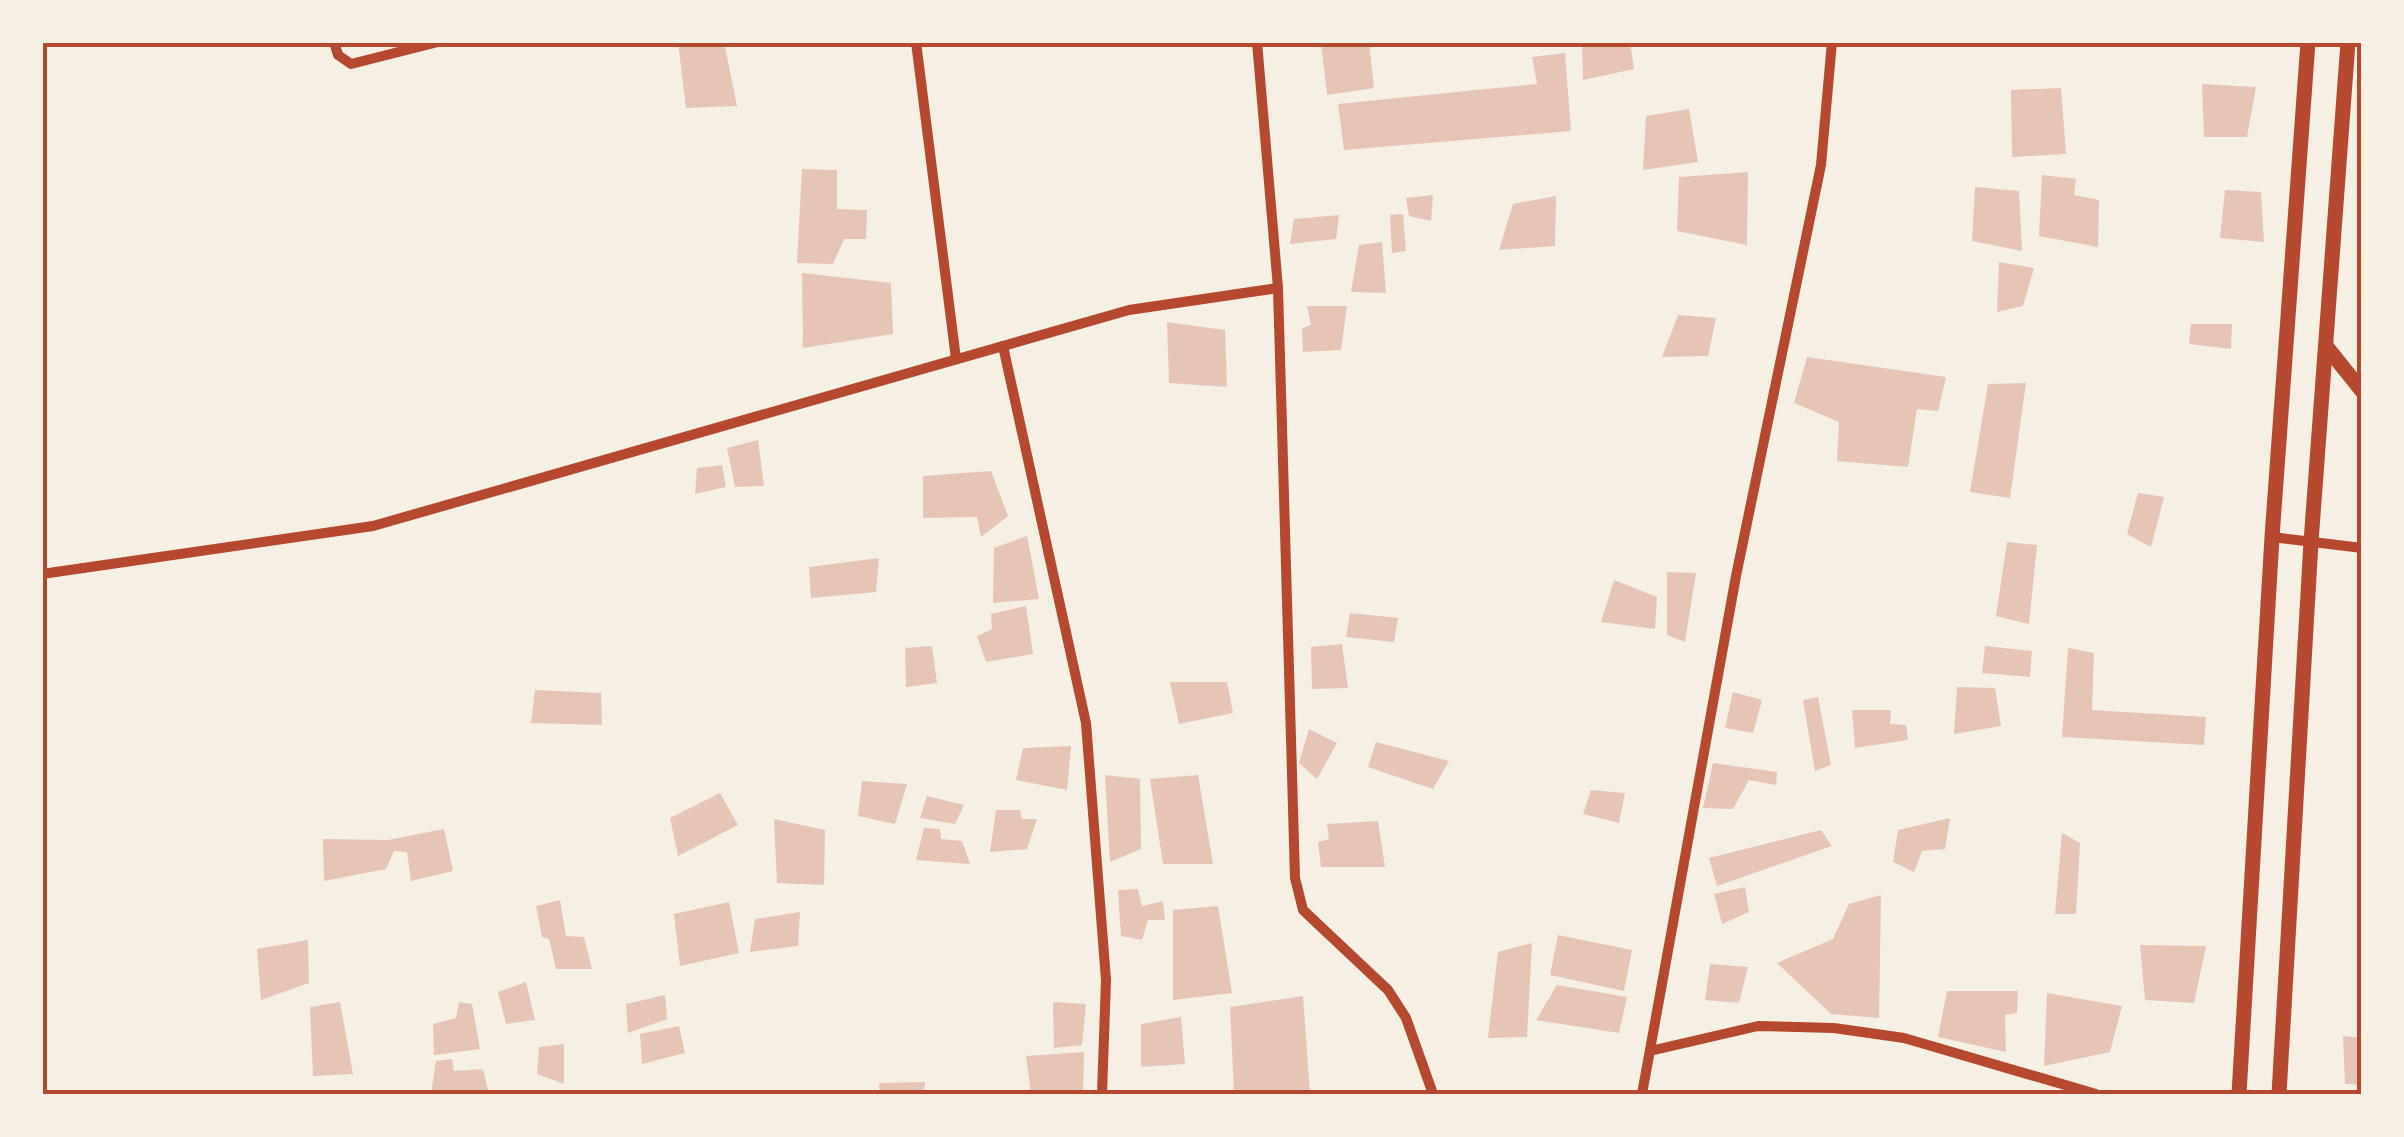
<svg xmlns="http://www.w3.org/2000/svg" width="2404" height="1137" font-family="'Sofia Sans Condensed',sans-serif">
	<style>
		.building { fill: #e6c5b7 }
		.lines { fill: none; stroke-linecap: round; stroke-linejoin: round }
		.minor { stroke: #b5482f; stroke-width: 10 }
		.tertiary { stroke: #b5482f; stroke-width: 15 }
		.neatline { fill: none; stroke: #b5482f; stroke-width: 4 }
	</style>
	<rect width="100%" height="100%" fill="#f6efe4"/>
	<!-- building -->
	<g class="building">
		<path d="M678,42H724L737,106L686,108Z"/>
		<path d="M1321,42H1369L1374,88L1327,95Z"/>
		<path d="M1582,42H1630L1634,69L1583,80Z"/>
		<path d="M1565,53L1571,131L1344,150L1338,104L1537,84L1532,57Z"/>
		<path d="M2202,84L2256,87L2247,137H2204Z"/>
		<path d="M2061,88L2066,154L2012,157L2011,90Z"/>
		<path d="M1689,109L1698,162L1643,170L1646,116Z"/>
		<path d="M802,169L837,170V209L867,210L866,239H844L833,264L797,263Z"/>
		<path d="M1748,172L1747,245L1677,231L1679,177Z"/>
		<path d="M2042,175L2076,179L2074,195L2099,200L2098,247L2039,236Z"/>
		<path d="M1975,187L2019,191L2022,251L1972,241Z"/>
		<path d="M2225,190L2261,192L2264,242L2220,238Z"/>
		<path d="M1433,195L1431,221L1409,216L1406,198Z"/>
		<path d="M1556,196L1555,246L1499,250L1513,204Z"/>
		<path d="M1403,214L1406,251L1392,253L1390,215Z"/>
		<path d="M1339,215L1336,239L1290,244L1294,219Z"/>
		<path d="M1382,242L1386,293L1351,292L1359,245Z"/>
		<path d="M1999,262L2034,268L2023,306L1997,312Z"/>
		<path d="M802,273L891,283L893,334L803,348Z"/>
		<path d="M1307,306H1347L1341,350L1303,352L1302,328L1311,325Z"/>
		<path d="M1678,315L1716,318L1708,356L1662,357Z"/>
		<path d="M1167,322L1225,330L1227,387L1169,383Z"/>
		<path d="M2191,324H2232L2231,349L2189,344Z"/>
		<path d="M1807,357L1946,377L1938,411L1917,409L1908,467L1837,461L1839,422L1794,403Z"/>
		<path d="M2026,383L2010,498L1970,492L1988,384Z"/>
		<path d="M758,440L764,486L735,487L727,448Z"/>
		<path d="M722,465L726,487L695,494L697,468Z"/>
		<path d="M991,471L1008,516L981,537L977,517L923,518V476Z"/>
		<path d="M2138,493L2164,497L2151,547L2127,534Z"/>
		<path d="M1027,536L1039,599L993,603L994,548Z"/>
		<path d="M2007,542L2037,545L2029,624L1996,616Z"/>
		<path d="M879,558L876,592L811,598L809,567Z"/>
		<path d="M1667,572L1696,573L1685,642L1667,635Z"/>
		<path d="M1614,580L1657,597L1655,629L1601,622Z"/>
		<path d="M1026,606L1033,654L986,662L977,636L992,629L991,614Z"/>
		<path d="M1350,613L1398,618L1394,642L1346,637Z"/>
		<path d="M1342,644L1348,688L1312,689L1311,647Z"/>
		<path d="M932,646L937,683L906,687L905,648Z"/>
		<path d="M1985,646L2032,651L2030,677L1982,673Z"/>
		<path d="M2068,648L2094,653L2092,710L2206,717L2204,745L2062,737Z"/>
		<path d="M1170,682H1227L1233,713L1179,724Z"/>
		<path d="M1957,687L1995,688L2001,726L1954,734Z"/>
		<path d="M535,690L601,693L602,725L531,723Z"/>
		<path d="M1733,692L1762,700L1753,733L1725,728Z"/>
		<path d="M1818,697L1831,765L1815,771L1803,700Z"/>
		<path d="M1852,710H1891L1890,724L1906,725L1908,740L1855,748Z"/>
		<path d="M1309,729L1337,743L1317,779L1299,763Z"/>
		<path d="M1376,742L1449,761L1433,789L1368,767Z"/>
		<path d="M1071,746L1067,790L1016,780L1023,748Z"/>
		<path d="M1713,763L1777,772L1776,785L1749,780L1733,809L1703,808Z"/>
		<path d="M1105,775L1140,779L1141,849L1110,862Z"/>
		<path d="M1198,775L1213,864H1163L1150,779Z"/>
		<path d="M862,781L907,784L895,824L858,816Z"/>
		<path d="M1591,790L1625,793L1619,823L1583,814Z"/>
		<path d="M720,793L738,825L678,856L670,818Z"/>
		<path d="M927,796L964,805L955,824L920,818Z"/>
		<path d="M996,810H1020L1022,819H1037L1027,849L990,852Z"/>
		<path d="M1950,818L1945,849L1922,851L1914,872L1893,862L1898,830Z"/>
		<path d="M774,819L825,830L824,885L777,883Z"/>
		<path d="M1378,821L1385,867H1321L1318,842L1329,839L1327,824Z"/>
		<path d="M924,828L940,829L941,839L962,841L970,864L916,860Z"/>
		<path d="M444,829L453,871L411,881L407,852L394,851L386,869L324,881L323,839L388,840Z"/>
		<path d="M1821,830L1832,846L1717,886L1709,858Z"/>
		<path d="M2062,833L2080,843L2076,914H2055Z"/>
		<path d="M1745,887L1749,912L1722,924L1714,894Z"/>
		<path d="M1138,889L1142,906L1163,901L1165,920H1148L1142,940L1121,936L1118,890Z"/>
		<path d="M1881,895L1879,1018L1831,1014L1777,963L1833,939L1849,904Z"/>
		<path d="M560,900L566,936L584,937L592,969H556L549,939L542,937L536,906Z"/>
		<path d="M729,902L739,953L680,966L674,914Z"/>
		<path d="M1218,906L1232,993L1173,1000V910Z"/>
		<path d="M800,912L798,946L750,952L755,919Z"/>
		<path d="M1558,935L1632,950L1624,991L1550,975Z"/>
		<path d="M308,940L309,983L261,1000L257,949Z"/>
		<path d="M1532,943L1527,1037L1488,1038L1498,952Z"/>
		<path d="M2140,945L2206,946L2194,1003L2145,1000Z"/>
		<path d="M1710,964L1748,967L1739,1003L1705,1000Z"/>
		<path d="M526,982L535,1020L506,1024L498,992Z"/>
		<path d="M1557,985L1627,997L1619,1033L1536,1020Z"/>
		<path d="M1947,991H2018L2017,1013L2005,1015L2006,1052L1938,1037Z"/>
		<path d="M2047,993L2122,1006L2110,1052L2044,1066Z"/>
		<path d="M665,995L667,1019L628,1033L626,1004Z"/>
		<path d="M1303,996L1310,1094H1234L1230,1007Z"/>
		<path d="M340,1002L353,1074L313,1076L310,1007Z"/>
		<path d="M459,1002L472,1004L480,1049L434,1055L433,1024L456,1018Z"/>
		<path d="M1053,1002L1086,1004L1082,1045L1054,1048Z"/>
		<path d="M1181,1017L1185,1064L1141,1067V1024Z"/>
		<path d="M679,1026L685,1053L642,1064L640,1034Z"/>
		<path d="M2343,1036L2362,1038V1085L2345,1084Z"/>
		<path d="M564,1044V1084L537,1074L539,1047Z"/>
		<path d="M1084,1052L1083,1094H1031L1026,1056Z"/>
		<path d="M452,1059L454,1071L483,1069L489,1094H431L436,1061Z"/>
		<path d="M925,1082L924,1094H880L879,1083Z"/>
	</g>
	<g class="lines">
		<!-- minor -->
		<g class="minor">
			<path d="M334,42L338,55L351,64L438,42"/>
			<path d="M916,42L956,359"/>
			<path d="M1257,42L1278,288L1295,878L1303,910L1388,990L1406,1018L1433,1094"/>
			<path d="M1003,346L1086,723L1106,980L1102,1094"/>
			<path d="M2272,537L2362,548"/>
			<path d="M42,574L373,526L1129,310L1278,288"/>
			<path d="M1650,1051L1758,1026L1834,1028L1904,1038L2096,1094"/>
			<path d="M1642,1094L1736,576L1821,165L1832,42"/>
		</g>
		<!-- tertiary -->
		<g class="tertiary">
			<path d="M2326,346L2362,391"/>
			<path d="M2239,1094L2272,537L2308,42"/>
			<path d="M2279,1094L2311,542L2348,42"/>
		</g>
	</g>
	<!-- border -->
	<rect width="2404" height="1137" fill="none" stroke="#f6efe4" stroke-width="90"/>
	<rect x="45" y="45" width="2314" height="1047" class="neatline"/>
</svg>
